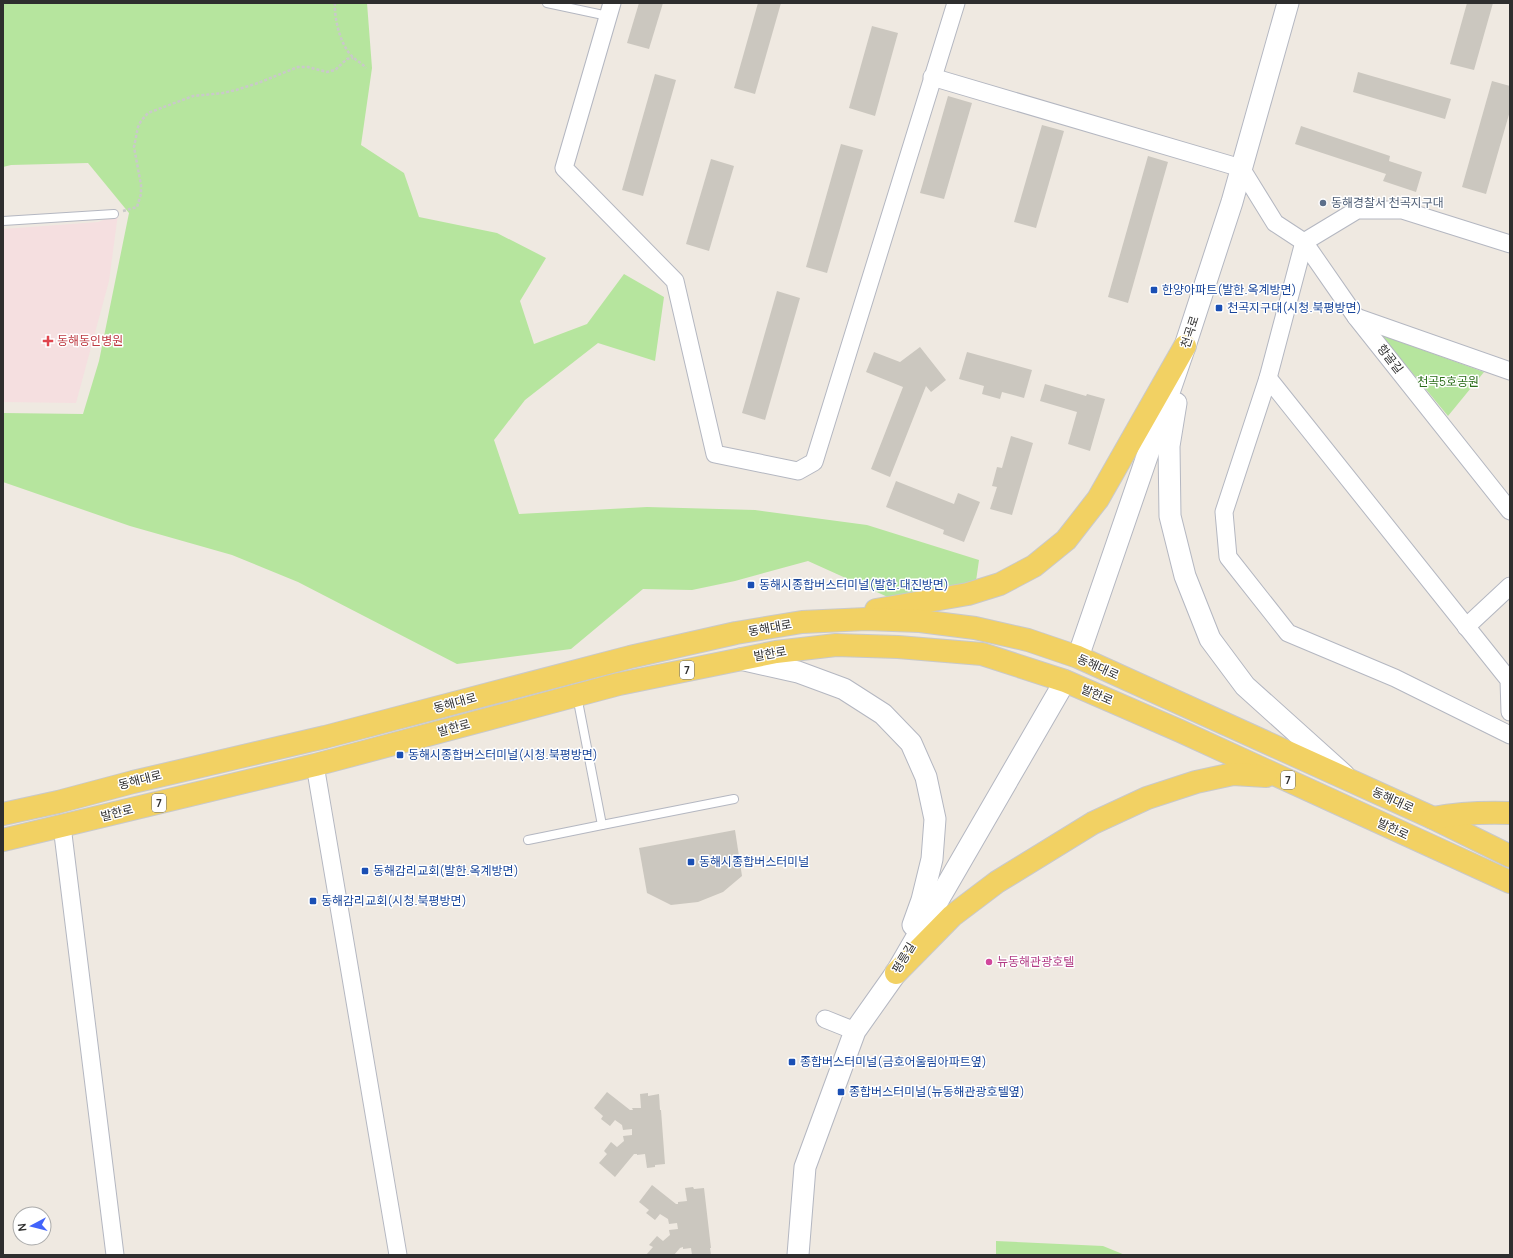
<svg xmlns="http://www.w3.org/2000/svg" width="1513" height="1258" font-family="Manrope,'Noto Sans KR',sans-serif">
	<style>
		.medical { fill: #f5dfe0 }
		.green { fill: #b6e59e }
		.building { fill: #cbc7bf }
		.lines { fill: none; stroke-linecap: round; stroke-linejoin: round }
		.service-casing { stroke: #b4b7c1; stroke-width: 10 }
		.minor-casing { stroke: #b4b7c1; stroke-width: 19 }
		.tertiary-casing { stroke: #b4b7c1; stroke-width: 23 }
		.primary-casing { stroke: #c9c9c9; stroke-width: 24 }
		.path { stroke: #c9c9c9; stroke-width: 2.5; stroke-dasharray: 3 2; stroke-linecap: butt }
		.service { stroke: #fff; stroke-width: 8 }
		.minor { stroke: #fff; stroke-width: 17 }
		.tertiary { stroke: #fff; stroke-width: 21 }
		.primary { stroke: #f2d163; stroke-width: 22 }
		.service-dot { fill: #5c6f8a; stroke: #fff; stroke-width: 1.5 }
		.transit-dot { fill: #1a4fb4; stroke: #fff; stroke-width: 1.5 }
		.health-dot { fill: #e0444e; stroke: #fff; stroke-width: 1.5 }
		.hotel-dot { fill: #d1479c; stroke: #fff; stroke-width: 1.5 }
		.labels { text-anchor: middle; stroke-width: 3; stroke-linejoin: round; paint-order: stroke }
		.shield { fill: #fff; stroke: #6d6d6d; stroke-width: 1 }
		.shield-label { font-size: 11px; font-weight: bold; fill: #2e2e2e }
		.service-label { font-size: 12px; fill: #4e5e75; stroke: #fff; text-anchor: start }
		.transit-label { font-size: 12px; fill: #164399; stroke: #fff; text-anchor: start }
		.street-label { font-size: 12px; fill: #2e2e2e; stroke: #fff }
		.health-label { font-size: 12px; fill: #be3a42; stroke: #fff; text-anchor: start }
		.park-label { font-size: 12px; fill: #2c6e1b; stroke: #fff }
		.hotel-label { font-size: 12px; fill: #b23c85; stroke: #fff; text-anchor: start }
	</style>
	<rect width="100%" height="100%" fill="#efe9e1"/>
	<!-- medical -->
	<path class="medical" d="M118,214L109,281L76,403L3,402V229L98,222Z"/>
	<!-- green -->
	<g class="green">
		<path d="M3,3H367L372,68L361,145L404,173L419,217L497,233L546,258L520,301L534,344L587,324L624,274L664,297L655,361L598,343L525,400L494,440L519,514L647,507L755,510L867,525L979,560L973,602L890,598L808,561L735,581L692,590L643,589L571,649L457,664L298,582L232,555L130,526L3,482V413L83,414L99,361L129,213L88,163L11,165L3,167Z"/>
		<path d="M1381,335L1484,372L1448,416Z"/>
		<path d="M996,1241L1103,1246L1125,1255H996Z"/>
	</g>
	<!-- building -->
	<g class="building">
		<path d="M639,3H663L649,49L627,43Z"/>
		<path d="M758,3H781L755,94L734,88Z"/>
		<path d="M1467,3H1493L1474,70L1450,64Z"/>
		<path d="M872,26L898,33L875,116L849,108Z"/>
		<path d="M1358,72L1451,99L1445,119L1353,92Z"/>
		<path d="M655,74L676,80L643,196L622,190Z"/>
		<path d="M1492,81L1510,86V111L1486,194L1462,187Z"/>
		<path d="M948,96L972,103L944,199L920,193Z"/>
		<path d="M1042,125L1064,131L1036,228L1014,222Z"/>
		<path d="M1301,126L1390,156L1389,161L1422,172L1416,192L1383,181L1386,174L1295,144Z"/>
		<path d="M841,144L863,150L827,273L806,267Z"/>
		<path d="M1148,156L1168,162L1128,303L1108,297Z"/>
		<path d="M711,159L734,166L709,251L686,244Z"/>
		<path d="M777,291L800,298L765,420L742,413Z"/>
		<path d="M920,347L946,380L931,392L926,386L890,477L871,469L903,387L866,372L874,352L900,362Z"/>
		<path d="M967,352L1032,370L1024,398L1002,392L1000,399L982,394L984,386L959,379Z"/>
		<path d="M1045,384L1086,396L1087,394L1105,399L1090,451L1068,444L1077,412L1040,401Z"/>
		<path d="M1011,436L1033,443L1012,515L990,509L997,487L992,486L997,467L1002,468Z"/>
		<path d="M896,481L954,504L958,493L980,502L964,542L943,534L944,530L886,507Z"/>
		<path d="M735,830L742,876L723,892L698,902L671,905L647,893L639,848Z"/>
		<path d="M607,1092L630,1110H633L632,1108H641L640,1094L648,1093V1096L659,1094L660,1110H661L665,1164L655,1165V1167L647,1168L645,1154L637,1155V1154H634L615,1177L599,1163L607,1154L604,1151L611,1142L617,1147L624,1141L623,1136L632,1135V1129L623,1130L622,1125L615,1120L610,1126L601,1119L603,1116L594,1108Z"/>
		<path d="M652,1185L676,1204H678V1202L687,1201L685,1188L693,1187L694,1189L704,1188L711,1248H710L711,1255H692L691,1248L683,1249V1247L680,1248L674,1255H646L653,1247L649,1245L657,1236L663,1241L670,1235L669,1230L678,1229L677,1223L669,1224L668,1219L660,1214L655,1220L646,1213L649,1210L639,1202Z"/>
	</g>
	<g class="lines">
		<defs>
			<g id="service">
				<path d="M547,3L608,16"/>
				<path d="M3,221L114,214"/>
				<path d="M577,696L602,825L734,799"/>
				<path d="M528,840L602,825"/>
			</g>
			<g id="minor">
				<path d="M612,3L564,168L675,281L715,454L798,471L814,462L956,3"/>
				<path d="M932,77L1241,168L1275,223L1304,242L1357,210H1402L1510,244"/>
				<path d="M1304,242L1268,378L1224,512L1228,557L1288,633L1395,678L1510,735"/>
				<path d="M1304,242L1356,317L1510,511"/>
				<path d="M1356,317L1510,371"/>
				<path d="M1268,378L1509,680L1510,712"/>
				<path d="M1466,627L1510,586"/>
				<path d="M315,765L398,1255"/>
				<path d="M62,826L115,1255"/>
				<path d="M825,1019L855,1031"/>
			</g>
			<g id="tertiary">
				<path d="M1176,403L1169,446L1170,516L1185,576L1210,639L1245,686L1344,775"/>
				<path d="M1078,657L1185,346L1232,202L1288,3"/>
				<path d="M740,659L798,672L844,689L883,714L911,743L926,777L935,819L932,859L922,900L913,925"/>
				<path d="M798,1255L805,1167L855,1031L896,973L1065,681"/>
			</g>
			<g id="primary">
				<path d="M876,610L968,594L1000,584L1034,566L1066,540L1098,499L1185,346"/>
				<path d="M3,814L58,802L133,782L325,737L630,657L736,633L802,622L866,619L920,621L975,628L1028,640L1078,657L1433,818L1510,856"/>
				<path d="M1433,818C1460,813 1483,812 1510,813"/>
				<path d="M3,840L315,765L619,684L776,652L836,645L898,647L982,654L1065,681L1180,731L1510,882"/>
				<path d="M896,973L952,916L997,882L1093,823L1147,798L1196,782L1233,774L1266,776"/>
			</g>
		</defs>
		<!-- service casing -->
		<use href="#service" class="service-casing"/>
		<!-- minor casing -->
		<use href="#minor" class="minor-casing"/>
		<!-- tertiary casing -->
		<use href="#tertiary" class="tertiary-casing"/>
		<!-- primary casing -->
		<use href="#primary" class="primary-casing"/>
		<!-- path -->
		<g class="path">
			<path d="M335,3C334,19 341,48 354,58C358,62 362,63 366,68"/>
			<path d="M123,211L137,207L141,194V185L134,147L138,127L141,121L148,113L193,96L223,93L236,90L258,83L298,67H308L327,72L335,70L347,59L353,58"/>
		</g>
		<!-- service -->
		<use href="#service" class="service"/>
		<!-- minor -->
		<use href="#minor" class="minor"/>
		<!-- tertiary -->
		<use href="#tertiary" class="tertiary"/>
		<!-- primary -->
		<use href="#primary" class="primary"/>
	</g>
	<!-- markers -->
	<circle class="service-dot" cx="1323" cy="203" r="4"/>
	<g class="transit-dot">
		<rect x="1150" y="286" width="8" height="8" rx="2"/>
		<rect x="1215" y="304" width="8" height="8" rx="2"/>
		<rect x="747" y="581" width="8" height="8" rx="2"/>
		<rect x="396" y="751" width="8" height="8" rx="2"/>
		<rect x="687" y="858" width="8" height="8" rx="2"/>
		<rect x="361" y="867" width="8" height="8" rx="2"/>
		<rect x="309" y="897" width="8" height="8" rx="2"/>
		<rect x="788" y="1058" width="8" height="8" rx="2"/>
		<rect x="837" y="1088" width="8" height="8" rx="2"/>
	</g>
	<path class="health-dot" d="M46 335h4v4h4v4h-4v4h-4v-4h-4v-4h4z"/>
	<circle class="hotel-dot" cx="989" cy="962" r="4"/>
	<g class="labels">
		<!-- shield labels -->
		<g class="shield">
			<rect x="680" y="661" width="14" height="18" rx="3"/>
			<rect x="1281" y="771" width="14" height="18" rx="3"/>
			<rect x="152" y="794" width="14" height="18" rx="3"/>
		</g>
		<g class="shield-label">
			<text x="687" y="674">7</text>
			<text x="1288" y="784">7</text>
			<text x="159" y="807">7</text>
		</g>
		<!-- service labels -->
		<g class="service-label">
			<text x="1331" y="207">동해경찰서 천곡지구대</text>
		</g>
		<!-- transit labels -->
		<g class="transit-label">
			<text x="1162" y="294">한양아파트(발한.옥계방면)</text>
			<text x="1227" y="312">천곡지구대(시청.북평방면)</text>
			<text x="759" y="589">동해시종합버스터미널(발한.대진방면)</text>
			<text x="408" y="759">동해시종합버스터미널(시청.북평방면)</text>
			<text x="699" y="866">동해시종합버스터미널</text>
			<text x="373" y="875">동해감리교회(발한.옥계방면)</text>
			<text x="321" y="905">동해감리교회(시청.북평방면)</text>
			<text x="800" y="1066">종합버스터미널(금호어울림아파트옆)</text>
			<text x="849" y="1096">종합버스터미널(뉴동해관광호텔옆)</text>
		</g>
		<!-- street labels -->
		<g class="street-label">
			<text transform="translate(1190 332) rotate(-72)" y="4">천곡로</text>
			<text transform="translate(1390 359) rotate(52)" y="4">항골길</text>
			<text transform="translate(770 628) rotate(-10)" y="4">동해대로</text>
			<text transform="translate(770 654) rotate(-10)" y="4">발한로</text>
			<text transform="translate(1098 667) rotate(24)" y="4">동해대로</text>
			<text transform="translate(1097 695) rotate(23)" y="4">발한로</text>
			<text transform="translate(455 703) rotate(-15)" y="4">동해대로</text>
			<text transform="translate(454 728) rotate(-15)" y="4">발한로</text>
			<text transform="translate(140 780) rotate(-14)" y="4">동해대로</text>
			<text transform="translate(1393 800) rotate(24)" y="4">동해대로</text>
			<text transform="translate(117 813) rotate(-14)" y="4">발한로</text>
			<text transform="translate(1393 829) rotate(25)" y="4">발한로</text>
			<text transform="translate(904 958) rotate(-59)" y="4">평릉길</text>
		</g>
		<!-- health labels -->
		<g class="health-label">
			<text x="57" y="345">동해동인병원</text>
		</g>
		<!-- park labels -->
		<g class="park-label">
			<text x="1448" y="386">천곡5호공원</text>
		</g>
		<!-- hotel labels -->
		<g class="hotel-label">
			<text x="997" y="966">뉴동해관광호텔</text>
		</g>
	</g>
	<!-- border -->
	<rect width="1513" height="1258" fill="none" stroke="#2e2e2e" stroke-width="8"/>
	<!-- north arrow -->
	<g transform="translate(32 1226) rotate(263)"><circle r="19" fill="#ffffff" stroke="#ababab"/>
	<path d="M0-3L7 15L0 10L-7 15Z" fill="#4264fb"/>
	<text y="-6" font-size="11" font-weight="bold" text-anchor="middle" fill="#2e2e2e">N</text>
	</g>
</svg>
